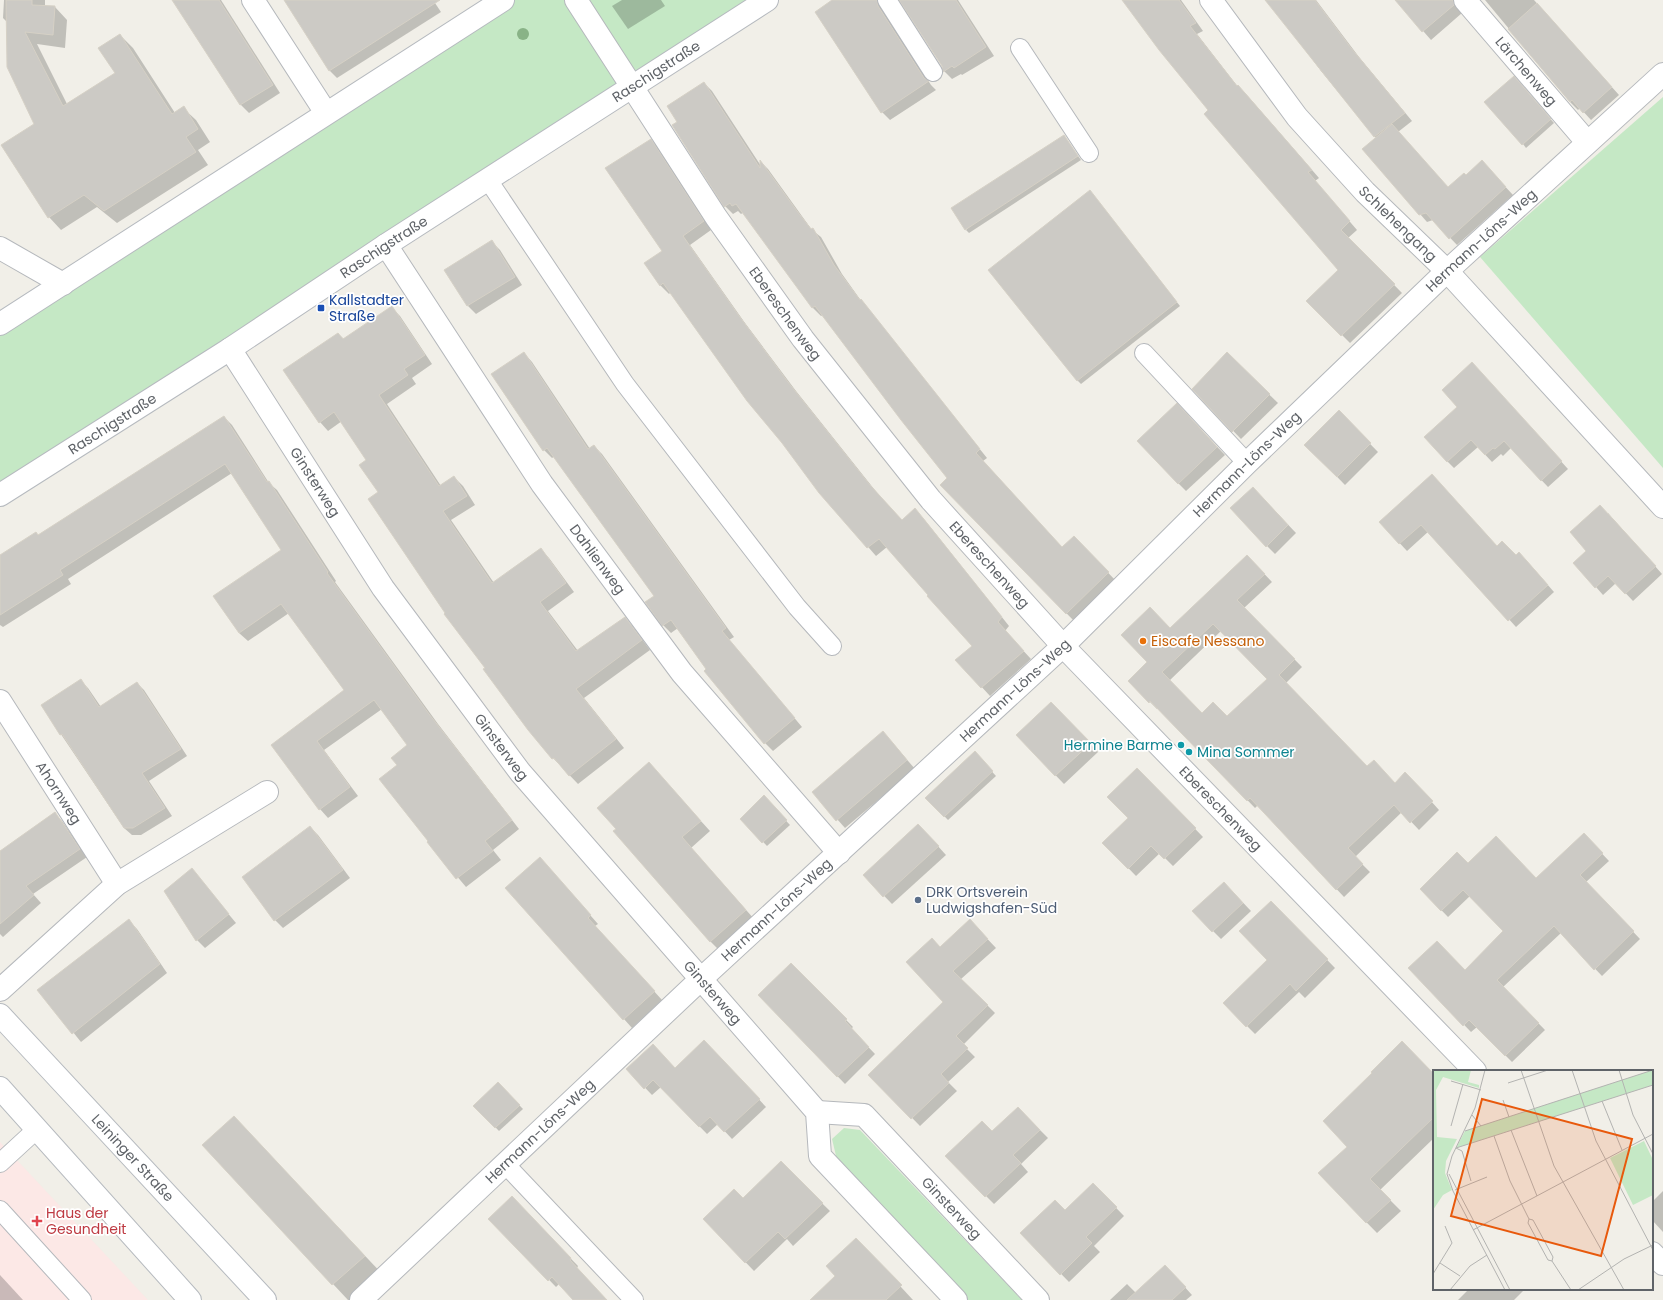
<svg xmlns="http://www.w3.org/2000/svg" width="1663" height="1300" font-family="Poppins,sans-serif">
	<style>
		.medical { fill: #fce8e6 }
		.green { fill: #c5e8c5 }
		.shadow { fill: #0003; fill-rule: evenodd }
		.building { fill: #cccac5; stroke: #d6d1c6; fill-rule: evenodd }
		.lines { fill: none; stroke-linecap: round; stroke-linejoin: round }
		.lane-casing { stroke: #b5b8bc; stroke-width: 20 }
		.street-casing { stroke: #b5b8bc; stroke-width: 24 }
		.secondary-casing { stroke: #b6babf; stroke-width: 24 }
		.lane { stroke: #fff; stroke-width: 18 }
		.street { stroke: #fff; stroke-width: 22 }
		.secondary { stroke: #fff; stroke-width: 22 }
		.tree { fill: #89b387 }
		.transit-dot { fill: #1a4fb4; stroke: #fff; stroke-width: 1.5 }
		.food-dot { fill: #e8710a; stroke: #fff; stroke-width: 1.5 }
		.culture-dot { fill: #0f9aa8; stroke: #fff; stroke-width: 1.5 }
		.service-dot { fill: #5c6f8a; stroke: #fff; stroke-width: 1.5 }
		.health-dot { fill: #e0444e; stroke: #fff; stroke-width: 1.5 }
		.labels { text-anchor: middle; stroke-width: 3.5; stroke-linejoin: round; paint-order: stroke }
		.street-label { font-size: 14px; fill: #5f6368; stroke: #fff }
		.transit-label { font-size: 14px; fill: #164399; stroke: #fff; text-anchor: start }
		.food-label { font-size: 14px; fill: #c56008; stroke: #fff; text-anchor: start }
		.culture-label { font-size: 14px; fill: #0d838f; stroke: #fff; text-anchor: end }
		.service-label { font-size: 14px; fill: #4e5e75; stroke: #fff; text-anchor: start }
		.health-label { font-size: 14px; fill: #be3a42; stroke: #fff; text-anchor: start }
		.inset-road { fill: none; stroke: #b3b3b1; stroke-width: 1 }
		.view { fill: #e8590c; fill-opacity: 0.15; stroke: #e8590c; stroke-width: 2 }
		.inset-edge { fill: none; stroke: #5f6368; stroke-width: 2 }
	</style>
	<rect width="100%" height="100%" fill="#f1efe8"/>
	<!-- medical -->
	<path class="medical" d="M0,1142L148,1300H0Z"/>
	<!-- green -->
	<g class="green">
		<path d="M503,0H767L0,495V324Z"/>
		<path d="M1663,97V468L1480,257Z"/>
		<path d="M844,1128L860,1130L1022,1300H966L837,1160L832,1139Z"/>
	</g>
	<!-- shadow -->
	<g class="shadow">
		<path d="M4,0H45V7H55L67,20L65,48L37,44L67,104L116,73L120,35L133,48L175,113L183,108L196,120L210,142L198,150L208,165L117,223L97,207L61,230L49,217L35,125L7,22L3,18Z"/>
		<path d="M176,0H221L280,93L249,113L241,105L174,1Z"/>
		<path d="M285,0H433L441,12L337,78L330,71Z"/>
		<path d="M622,0H661L665,6L628,29L612,6Z"/>
		<path d="M834,0H889L886,15L931,85L936,90L890,120L882,112Z"/>
		<path d="M901,0H958L994,56L962,75L961,74L952,79L944,71L943,66Z"/>
		<path d="M1124,0H1181L1203,31L1197,34L1238,87L1246,94L1319,178L1315,181L1357,230L1348,238L1402,293L1350,343L1308,301L1339,270L1210,110Z"/>
		<path d="M1268,0H1316L1359,57L1412,121L1398,132L1448,188L1489,169L1513,195L1457,245L1433,220L1427,222L1420,214L1376,138L1321,71Z"/>
		<path d="M1396,0H1464L1461,5L1462,13L1431,40Z"/>
		<path d="M1485,0H1534L1619,95L1591,120L1580,108L1578,110L1570,102Z"/>
		<path d="M1517,81L1554,123L1526,148L1523,144Z"/>
		<path d="M704,83L712,91L761,166V162L768,169L812,230L821,237L842,274L862,302L987,458L983,461L1062,548L1074,537L1116,581L1075,622L941,485L948,478L823,315L821,316L813,308L744,212L741,214L738,211L733,214L725,206L678,122Z"/>
		<path d="M1064,136L1081,160L969,233L966,230Z"/>
		<path d="M651,140L659,148L711,230L690,245L745,323L796,391L878,494L902,521L923,518L1009,626L1005,631L1031,659L990,696L957,660L973,646L887,547L876,556L820,492L671,292L669,294L661,286L645,263L663,251Z"/>
		<path d="M1090,191L1180,306L1081,384L1077,380Z"/>
		<path d="M492,242L500,250L522,285L476,314L468,306Z"/>
		<path d="M392,308L400,316L432,364L412,378L416,384L387,404L441,486L454,477L463,486L475,505L451,520L494,583L540,549L549,558L574,592L548,611L578,651L625,618L633,627L650,650L584,698L624,748L578,784L553,758L446,613L379,493L368,460L342,421L328,431L320,422L338,334L344,339Z"/>
		<path d="M524,353L532,362L590,449L594,446L602,454L734,637L729,640L802,727L773,751L765,743L708,669L678,628L671,633L663,625L655,597L555,456L552,458L544,450Z"/>
		<path d="M1227,354L1278,403L1241,439L1193,389Z"/>
		<path d="M1479,371L1568,469L1548,487L1511,448L1503,456L1501,454L1492,462L1478,447L1454,468L1447,461L1459,407Z"/>
		<path d="M1339,412L1378,452L1345,485L1306,445Z"/>
		<path d="M1185,413L1225,455L1186,491L1178,483Z"/>
		<path d="M224,417L232,425L269,483L277,490L336,581L335,582L438,724L519,829L493,850L501,860L466,887L428,842L430,841L398,766L409,745L382,709L324,750L358,796L328,818L320,809L272,745L345,691L289,613L248,641L239,633L282,551L232,473L68,579L71,584L3,627L0,625V557L38,536Z"/>
		<path d="M1432,475L1497,547L1526,560L1554,592L1516,627L1429,531L1407,551L1380,522Z"/>
		<path d="M1261,496L1296,533L1275,554L1267,546Z"/>
		<path d="M1608,513L1662,574L1633,601L1616,583L1603,595L1596,587L1588,551Z"/>
		<path d="M1255,564L1272,582L1244,608L1302,667L1286,683L1367,767L1396,784L1413,781L1439,810L1419,830L1402,812L1355,857L1370,872L1344,897L1258,805L1255,808L1158,708L1157,709L1129,681L1148,662L1171,630ZM1221,631L1268,679L1227,718L1202,714L1169,681Z"/>
		<path d="M81,681L88,688L101,707L137,683L144,690L187,756L149,781L172,816L141,835H132L124,828L42,706Z"/>
		<path d="M1051,703L1098,752L1064,784L1017,735Z"/>
		<path d="M891,741L915,769L845,828L813,792Z"/>
		<path d="M975,753L996,776L948,820L927,798Z"/>
		<path d="M649,764L710,831L691,848L755,920L720,951L710,941Z"/>
		<path d="M1137,769L1203,837L1173,866L1160,853L1136,876L1104,843L1129,818Z"/>
		<path d="M764,797L790,825L767,846L741,819Z"/>
		<path d="M54,813L62,821L87,857L33,894L41,903L3,937L0,934V852Z"/>
		<path d="M310,827L318,835L350,878L283,928L275,920Z"/>
		<path d="M926,833L946,855L892,904L864,875Z"/>
		<path d="M1591,842L1609,861L1586,882L1640,939L1602,976L1561,933L1503,987L1545,1030L1512,1062L1477,1027L1471,1032L1409,968L1465,971L1505,931L1470,896L1448,917L1421,889L1468,865L1536,879Z"/>
		<path d="M548,867L598,924L595,926L662,1000L632,1028L507,888Z"/>
		<path d="M192,870L236,923L205,948L197,940Z"/>
		<path d="M1232,891L1251,911L1221,939L1213,931Z"/>
		<path d="M1271,902L1335,968L1305,998L1299,992L1255,1034L1224,1003L1268,960Z"/>
		<path d="M129,921L137,929L167,973L81,1042L39,990Z"/>
		<path d="M978,929L996,948L961,979L995,1013L963,1045L975,1057L948,1082L957,1091L920,1126L870,1075L945,1003L932,939L941,948Z"/>
		<path d="M791,964L853,1027L851,1029L875,1054L845,1084L759,995Z"/>
		<path d="M712,1049L766,1107L732,1139L718,1124L707,1134L661,1087L652,1095L627,1069H675Z"/>
		<path d="M1434,1076V1138L1380,1190L1401,1211L1377,1233L1319,1174Z"/>
		<path d="M498,1083L523,1109L499,1131L475,1106Z"/>
		<path d="M1018,1108L1048,1138L1021,1164L1028,1172L994,1204L946,1156L992,1133Z"/>
		<path d="M234,1117L386,1278L363,1300H348L203,1145Z"/>
		<path d="M781,1163L830,1211L793,1246L787,1239L754,1271L704,1219L743,1200Z"/>
		<path d="M1093,1184L1124,1216L1094,1246L1100,1252L1069,1282L1021,1233L1065,1211Z"/>
		<path d="M1663,1191V1232L1652,1220V1202Z"/>
		<path d="M512,1198L578,1266L577,1268L606,1300H574L559,1284L556,1287L490,1219Z"/>
		<path d="M864,1247L913,1300H812Z"/>
		<path d="M1172,1273L1192,1295L1186,1300H1110L1127,1284L1136,1293Z"/>
		<path d="M0,1275L23,1300H0Z"/>
		<path d="M1469,1289H1525L1514,1300H1458Z"/>
	</g>
	<!-- building -->
	<g class="building">
		<path d="M6,0H32V5L55,6L53,35L25,32L63,106L115,73L98,48L120,34L172,114L184,106L198,129L186,137L196,152L104,211L84,195L48,218L1,145L34,124L7,67Z"/>
		<path d="M172,0H219L273,85L240,105Z"/>
		<path d="M284,0H440L329,71Z"/>
		<path d="M832,0H877L878,6L924,78L929,81L881,113L815,12Z"/>
		<path d="M899,0H956L986,47L954,68L952,66L943,72L942,66Z"/>
		<path d="M1122,0H1179L1196,23L1190,26L1237,86L1238,85L1312,170L1308,172L1350,221L1341,230L1395,284L1341,336L1306,301L1338,270L1204,114L1208,110L1159,50Z"/>
		<path d="M1265,0H1315L1351,48L1405,113L1374,137Z"/>
		<path d="M1395,0H1453L1454,5L1422,32Z"/>
		<path d="M1537,3L1612,87L1583,113L1572,100L1570,102L1508,29Z"/>
		<path d="M1514,76L1551,119L1522,145L1484,102Z"/>
		<path d="M704,82L760,168V160L797,211L811,229L813,228L834,265L860,300L861,299L980,449L976,453L1062,547L1074,536L1109,572L1066,614L940,485L947,478L901,420L815,306L812,308L736,204L732,206L730,203L724,207L672,125L677,122L667,106Z"/>
		<path d="M1392,124L1448,187L1464,173L1466,175L1482,160L1506,187L1449,239L1426,213L1419,215L1362,149Z"/>
		<path d="M1064,135L1078,156L965,230L951,208Z"/>
		<path d="M651,139L704,221L683,236L737,313L788,382L870,485L902,520L915,508L1002,617L998,622L1024,651L981,688L955,660L972,646L927,596L928,595L879,539L867,548L819,493L782,443L747,401L663,283L660,286L644,263L662,251L605,168Z"/>
		<path d="M1090,190L1177,302L1077,381L988,270Z"/>
		<path d="M492,240L515,277L467,306L444,270Z"/>
		<path d="M392,306L425,355L404,369L408,375L379,395L439,486L454,476L467,496L443,511L492,583L541,548L566,583L540,602L576,651L625,617L642,640L576,689L616,739L569,776L554,758L552,759L528,730L483,669L485,668L444,614L445,613L368,499L378,492L359,465L366,460L334,412L319,423L283,370L338,333L343,339Z"/>
		<path d="M524,352L588,449L594,445L726,628L722,631L795,718L764,744L704,671L706,669L671,620L662,626L645,602L654,596L547,448L543,451L491,374Z"/>
		<path d="M1227,352L1270,394L1232,432L1192,389Z"/>
		<path d="M1472,362L1562,461L1541,481L1504,441L1495,449L1493,448L1485,455L1471,440L1447,462L1424,437L1457,407L1442,390Z"/>
		<path d="M1177,403L1217,447L1178,484L1137,441Z"/>
		<path d="M1339,410L1371,443L1337,477L1304,445Z"/>
		<path d="M224,416L267,482L269,481L328,572L327,573L429,714L512,820L485,841L493,851L456,879L427,842L428,841L379,779L397,765L391,758L407,745L374,700L317,741L350,787L319,810L271,745L344,690L281,604L239,633L213,596L281,550L225,464L60,570L63,575L0,615V555L36,532L38,535Z"/>
		<path d="M1432,474L1497,546L1502,541L1516,555L1519,552L1548,585L1508,621L1421,525L1399,544L1379,522Z"/>
		<path d="M1253,487L1288,525L1266,547L1230,508Z"/>
		<path d="M1600,505L1656,566L1625,594L1608,576L1595,588L1573,563L1586,551L1570,532Z"/>
		<path d="M1247,555L1265,574L1237,600L1295,659L1279,675L1367,766L1374,760L1395,783L1405,772L1433,801L1410,823L1394,805L1348,848L1363,864L1336,890L1250,798L1247,801L1150,701L1149,703L1128,681L1147,662L1121,635L1150,607L1170,628ZM1213,624L1267,679L1227,716L1213,702L1202,713L1162,672Z"/>
		<path d="M81,679L99,707L137,682L181,749L142,773L165,808L133,828H124L62,734L60,735L41,705Z"/>
		<path d="M1051,702L1091,743L1055,776L1016,735Z"/>
		<path d="M883,731L907,760L836,821L812,792Z"/>
		<path d="M975,751L993,771L944,817L925,798Z"/>
		<path d="M649,762L701,821L682,837L746,910L710,942L613,831L616,829L597,808Z"/>
		<path d="M1137,768L1196,828L1164,859L1151,846L1128,869L1102,843L1128,818L1107,797Z"/>
		<path d="M764,795L787,820L762,843L740,819Z"/>
		<path d="M55,812L80,849L26,886L34,895L0,924V851Z"/>
		<path d="M918,824L939,846L883,897L863,875Z"/>
		<path d="M310,826L343,870L274,921L242,877Z"/>
		<path d="M1584,833L1603,853L1580,875L1634,931L1594,970L1554,926L1497,980L1539,1023L1505,1056L1469,1020L1463,1026L1408,968L1437,941L1465,970L1503,931L1463,890L1441,911L1420,889L1457,852L1468,863L1496,836L1536,878Z"/>
		<path d="M540,857L591,915L588,918L655,991L623,1020L505,888Z"/>
		<path d="M192,868L229,914L196,941L164,891Z"/>
		<path d="M1224,882L1243,903L1212,932L1192,911Z"/>
		<path d="M1271,901L1328,959L1296,991L1290,984L1246,1027L1223,1003L1267,960L1239,931Z"/>
		<path d="M129,919L160,964L72,1034L37,990Z"/>
		<path d="M970,919L988,939L953,971L988,1005L956,1036L968,1048L941,1074L949,1083L911,1119L868,1075L943,1002L906,962L932,938L940,947Z"/>
		<path d="M791,963L847,1019L845,1021L869,1047L837,1077L758,995Z"/>
		<path d="M704,1040L760,1099L724,1132L710,1117L699,1127L653,1080L644,1089L626,1069L653,1044L675,1068Z"/>
		<path d="M1402,1041L1434,1074V1117L1370,1179L1391,1200L1366,1223L1318,1173L1347,1147L1323,1121L1372,1073L1371,1072Z"/>
		<path d="M498,1082L520,1105L495,1128L473,1106Z"/>
		<path d="M1018,1107L1040,1130L1013,1155L1021,1163L985,1197L945,1156L982,1121L992,1131Z"/>
		<path d="M234,1116L365,1256L332,1285L202,1145Z"/>
		<path d="M781,1161L823,1203L785,1239L778,1232L745,1263L703,1219L734,1189L743,1198Z"/>
		<path d="M1093,1183L1117,1207L1086,1237L1092,1243L1060,1275L1020,1233L1055,1200L1065,1210Z"/>
		<path d="M512,1196L571,1258L570,1260L607,1300H573L552,1277L548,1281L488,1219Z"/>
		<path d="M856,1238L902,1285L886,1300H810L835,1276L826,1266Z"/>
		<path d="M1165,1265L1186,1287L1172,1300H1127Z"/>
	</g>
	<g class="lines">
		<defs>
			<g id="lane">
				<path d="M887,0L933,72"/>
				<path d="M1020,48L1089,153"/>
				<path d="M488,180L625,384L797,607L832,646"/>
				<path d="M1144,353L1247,463"/>
				<path d="M0,1163L37,1129"/>
				<path d="M505,1164L634,1300"/>
				<path d="M0,1210L82,1300"/>
			</g>
			<g id="street">
				<path d="M253,0L326,113"/>
				<path id="s1" d="M576,0L716,217L803,339L931,500L1063,646L1475,1071"/>
				<path id="s2" d="M1211,0L1297,117L1365,192L1447,271L1663,507"/>
				<path id="s3" d="M1465,0L1587,142"/>
				<path id="s4" d="M386,245L542,484L682,673L839,853"/>
				<path d="M0,248L63,284"/>
				<path id="s5" d="M230,349L383,588L520,772L817,1112L820,1156L956,1300"/>
				<path id="s6" d="M0,701L117,884"/>
				<path d="M0,990L117,884L267,792"/>
				<path id="s7" d="M817,1112L864,1115L1038,1300"/>
				<path d="M1652,1253L1663,1264"/>
				<path id="s8" d="M361,1300L701,979L1063,646L1247,463L1447,271L1663,74"/>
			</g>
			<g id="secondary">
				<path d="M0,324L503,0"/>
				<path id="s9" d="M0,495L230,349L386,245L767,0"/>
				<path id="s10" d="M0,1015L265,1300"/>
				<path d="M0,1088L190,1300"/>
			</g>
		</defs>
		<!-- lane casing -->
		<use href="#lane" class="lane-casing"/>
		<!-- street casing -->
		<use href="#street" class="street-casing"/>
		<!-- secondary casing -->
		<use href="#secondary" class="secondary-casing"/>
		<!-- lane -->
		<use href="#lane" class="lane"/>
		<!-- street -->
		<use href="#street" class="street"/>
		<!-- secondary -->
		<use href="#secondary" class="secondary"/>
	</g>
	<!-- trees -->
	<circle class="tree" cx="523" cy="34" r="6"/>
	<!-- markers -->
	<rect class="transit-dot" x="317" y="304" width="8" height="8" rx="2"/>
	<circle class="food-dot" cx="1143" cy="641" r="4"/>
	<g class="culture-dot">
		<circle cx="1181" cy="745" r="4"/>
		<circle cx="1189" cy="752" r="4"/>
	</g>
	<circle class="service-dot" cx="918" cy="900" r="4"/>
	<path class="health-dot" d="M35 1215h4v4h4v4h-4v4h-4v-4h-4v-4h4z"/>
	<g class="labels">
		<!-- street labels -->
		<g class="street-label">
			<text dy="5" stroke="none"><textPath href="#s3" startOffset="94">Lärchenweg</textPath></text>
			<text dy="5" stroke="none"><textPath href="#s9" startOffset="781">Raschigstraße</textPath></text>
			<text dy="5" stroke="none"><textPath href="#s2" startOffset="292">Schlehengang</textPath></text>
			<text dy="5" stroke="none"><textPath href="#s8" startOffset="1542">Hermann-Löns-Weg</textPath></text>
			<text dy="5" stroke="none"><textPath href="#s9" startOffset="457">Raschigstraße</textPath></text>
			<text dy="5" stroke="none"><textPath href="#s1" startOffset="377">Ebereschenweg</textPath></text>
			<text dy="5" stroke="none"><textPath href="#s9" startOffset="133">Raschigstraße</textPath></text>
			<text dy="5" stroke="none"><textPath href="#s8" startOffset="1218">Hermann-Löns-Weg</textPath></text>
			<text dy="5" stroke="none"><textPath href="#s5" startOffset="158">Ginsterweg</textPath></text>
			<text dy="5" stroke="none"><textPath href="#s4" startOffset="379">Dahlienweg</textPath></text>
			<text dy="5" stroke="none"><textPath href="#s1" startOffset="701">Ebereschenweg</textPath></text>
			<text dy="5" stroke="none"><textPath href="#s8" startOffset="894">Hermann-Löns-Weg</textPath></text>
			<text dy="5" stroke="none"><textPath href="#s5" startOffset="482">Ginsterweg</textPath></text>
			<text dy="5" stroke="none"><textPath href="#s6" startOffset="109">Ahornweg</textPath></text>
			<text dy="5" stroke="none"><textPath href="#s1" startOffset="1037">Ebereschenweg</textPath></text>
			<text dy="5" stroke="none"><textPath href="#s8" startOffset="570">Hermann-Löns-Weg</textPath></text>
			<text dy="5" stroke="none"><textPath href="#s5" startOffset="806">Ginsterweg</textPath></text>
			<text dy="5" stroke="none"><textPath href="#s8" startOffset="246">Hermann-Löns-Weg</textPath></text>
			<text dy="5" stroke="none"><textPath href="#s10" startOffset="195">Leininger Straße</textPath></text>
			<text dy="5" stroke="none"><textPath href="#s7" startOffset="175">Ginsterweg</textPath></text>
		</g>
		<!-- transit labels -->
		<g class="transit-label">
			<text x="329" y="305">Kallstadter<tspan x="329" dy="16">Straße</tspan></text>
		</g>
		<!-- food labels -->
		<g class="food-label">
			<text x="1151" y="646">Eiscafe Nessano</text>
		</g>
		<!-- culture labels -->
		<g class="culture-label">
			<text x="1173" y="750">Hermine Barme</text>
			<text x="1197" y="757" text-anchor="start">Mina Sommer</text>
		</g>
		<!-- service labels -->
		<g class="service-label">
			<text x="926" y="897">DRK Ortsverein<tspan x="926" dy="16">Ludwigshafen-Süd</tspan></text>
		</g>
		<!-- health labels -->
		<g class="health-label">
			<text x="46" y="1218">Haus der<tspan x="46" dy="16">Gesundheit</tspan></text>
		</g>
	</g>
	<!-- overview -->
	<g transform="translate(1433 1070)">
		<rect width="220" height="220" fill="#f1efe8"/>
		<path d="M0,0H38L35,12L46,15V18L10,7L3,20L4,67L24,69L13,91L12,103L19,120L10,125L0,140ZM220,0V15L23,78L32,61ZM211,71L220,90V125L200,135L177,88Z" fill="#c5e8c5"/>
		<path class="inset-road" d="M52,0L42,38L19,86L14,104L20,121L72,220M88,0L121,96L191,220M139,0L163,71L220,180M186,0L200,45L220,84M18,11L48,20M75,13L115,0M70,30L76,47M169,31L189,80M39,45L48,56M18,56L30,14M78,60L104,126M32,61L220,0M61,66L77,111L96,149L95,153L115,190L119,191L138,220M23,78L220,15M23,78L29,81L38,111M16,104L77,220M22,120L54,107M96,149L100,150L106,161L120,187L119,191M40,160L220,64M7,193L27,206M0,204L19,173L12,156M17,220L37,196L54,185M145,220L191,189L220,175"/>
		<path class="view" d="M49,29L199,69L168,186L18,146Z"/>
		<rect width="220" height="220" class="inset-edge"/>
	</g>
</svg>
